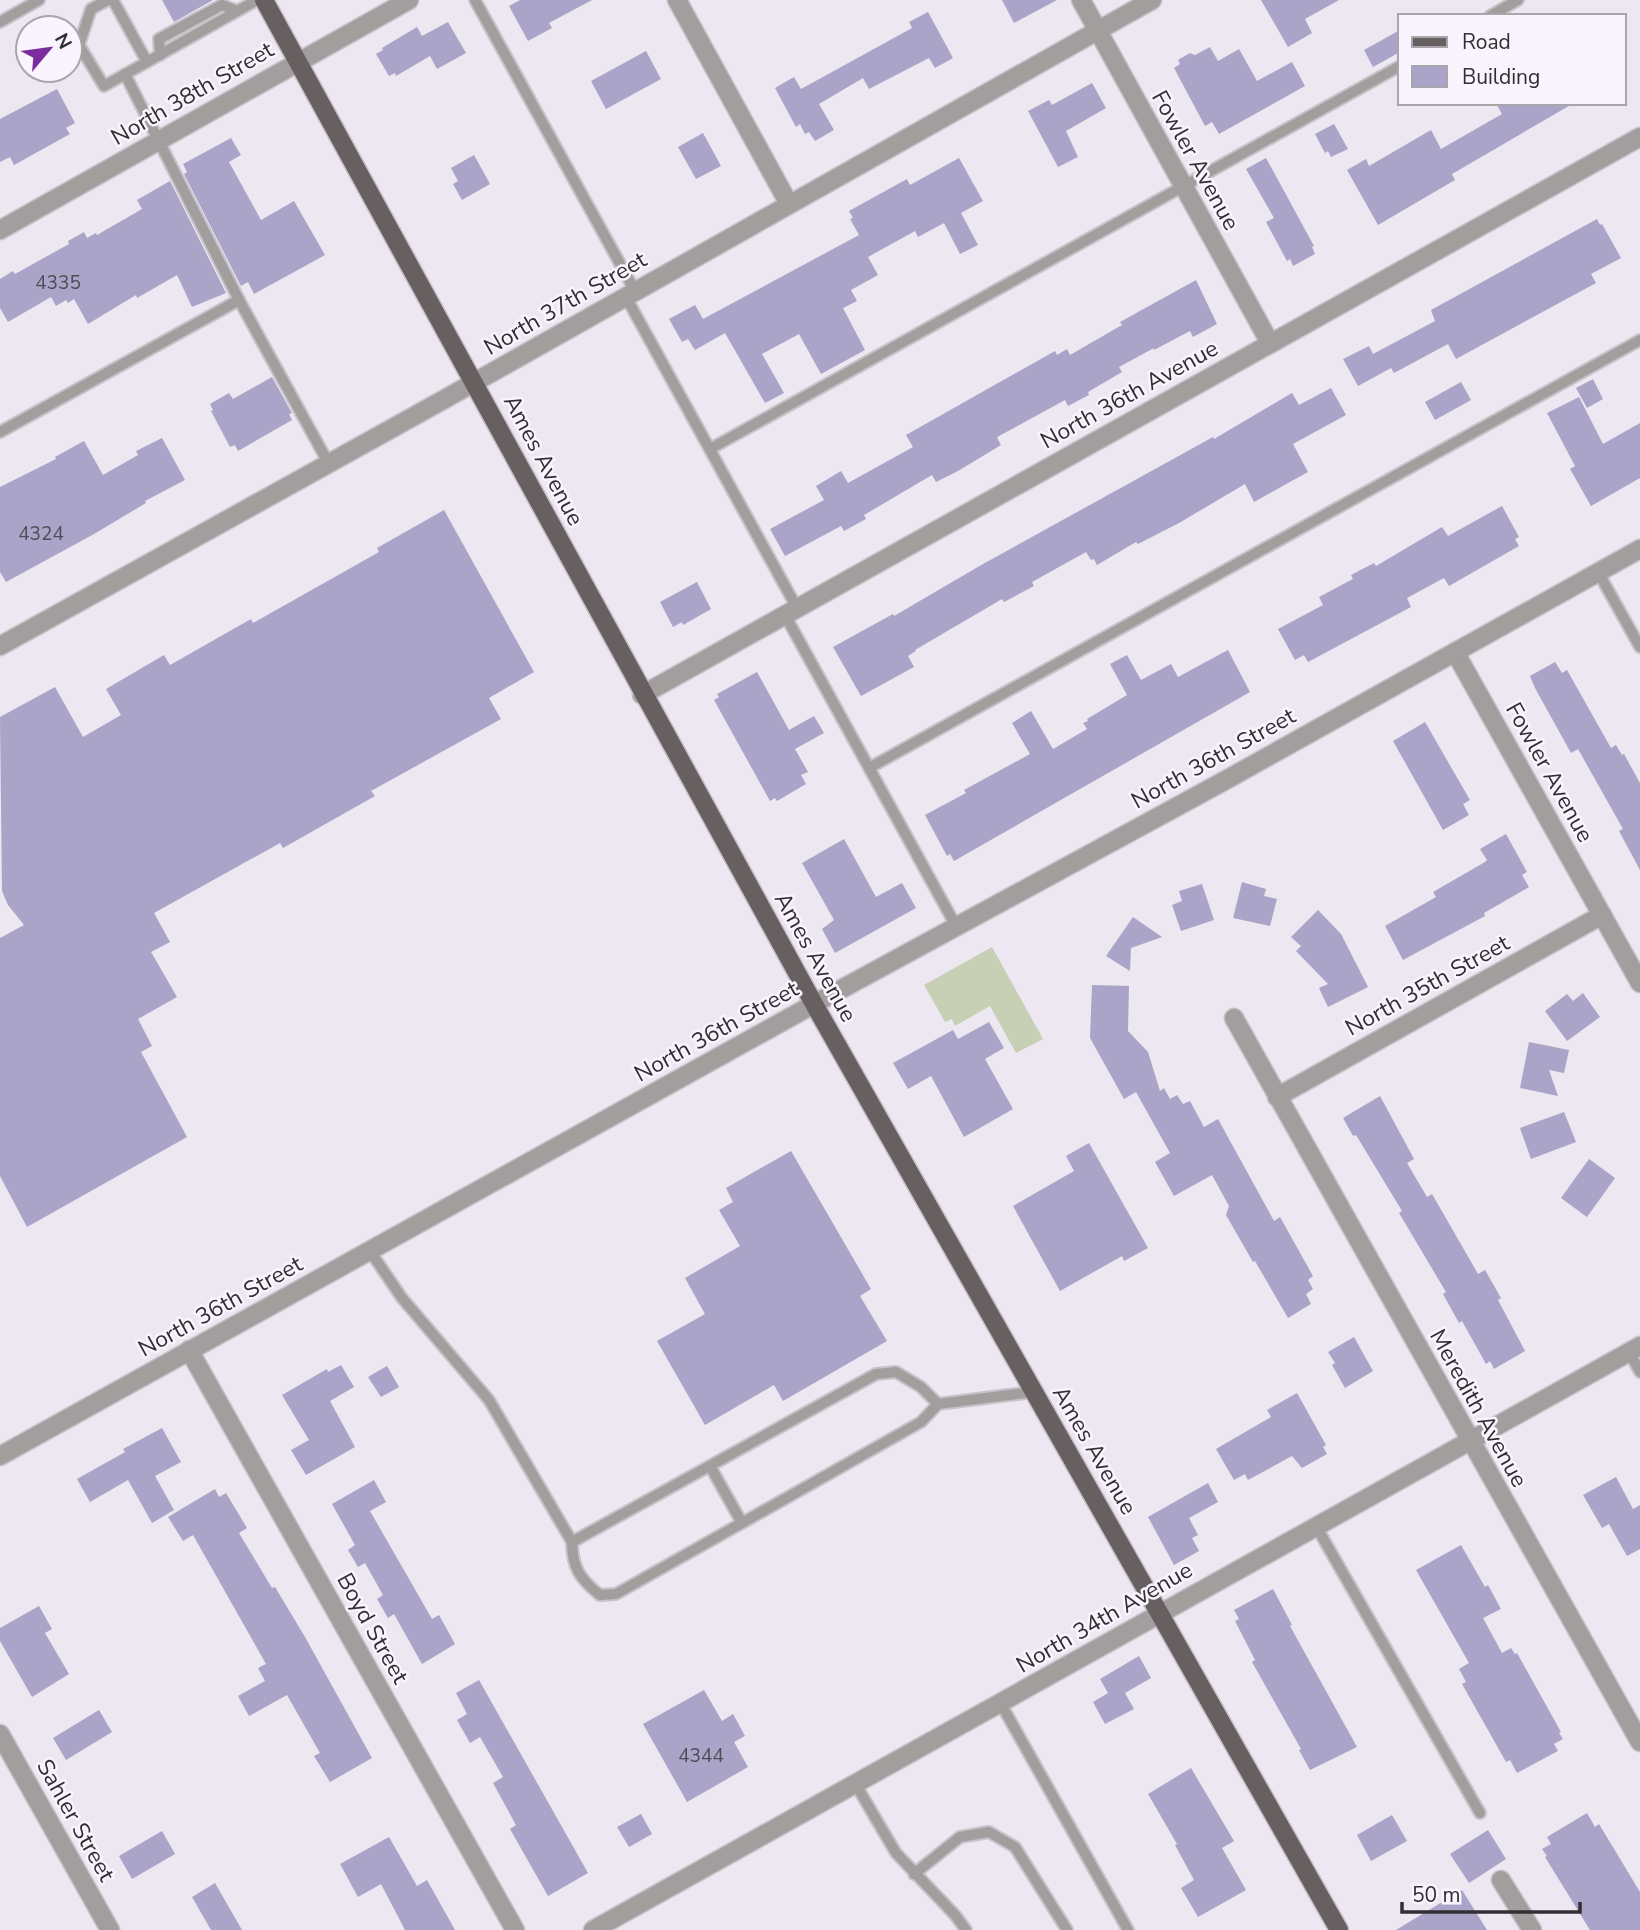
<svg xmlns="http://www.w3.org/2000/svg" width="1640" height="1930" font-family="'Nunito Sans',sans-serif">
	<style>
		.green { fill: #c7d0b5 }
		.building { fill: #aaa4c8 }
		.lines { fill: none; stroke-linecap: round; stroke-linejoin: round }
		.lane-casing { stroke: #c7c2ca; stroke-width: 14 }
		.street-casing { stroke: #c7c2ca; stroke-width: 21 }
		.primary-casing { stroke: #c7c2ca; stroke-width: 21 }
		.lane { stroke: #a29e9e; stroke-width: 10 }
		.street { stroke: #a29e9e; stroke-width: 18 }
		.primary { stroke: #685f61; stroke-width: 18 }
		.labels { text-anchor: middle; stroke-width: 5; stroke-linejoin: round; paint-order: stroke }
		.number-label { font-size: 19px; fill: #4f4c58 }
		.street-label { font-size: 23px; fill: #312f32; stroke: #f9f4fd }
	</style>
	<rect width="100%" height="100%" fill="#ece7f0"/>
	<!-- green -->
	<path class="green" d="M992,947L1043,1039L1016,1053L990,1006L955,1026L952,1019L945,1022L924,985Z"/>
	<!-- building -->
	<g class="building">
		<path d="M162,0H213L174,22Z"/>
		<path d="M520,0H592L549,23L552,28L528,41L509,6Z"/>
		<path d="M1002,0H1057L1014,23Z"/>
		<path d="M1261,0H1339L1305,19L1312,33L1288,47Z"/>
		<path d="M928,12L953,58L935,68L929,58L869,89L863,78L819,104L834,130L815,141L809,132L805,134L800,124L796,127L775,88L794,77L801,89L912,28L909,22Z"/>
		<path d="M448,22L466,53L437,69L430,56L396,76L395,73L389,76L376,54L383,50L382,48L417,27L422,36Z"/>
		<path d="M1400,30V52L1373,67L1364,50Z"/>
		<path d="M1210,47L1218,61L1239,49L1257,81L1292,62L1305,86L1219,134L1212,122L1205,126L1174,68L1180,64L1178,60L1190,53L1195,55Z"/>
		<path d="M646,51L661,79L606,109L591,81Z"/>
		<path d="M1092,83L1106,108L1066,131L1078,157L1058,167L1028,111L1049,100L1052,105Z"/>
		<path d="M57,89L75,123L66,128L70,134L14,165L10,157L0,162V119Z"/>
		<path d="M1496,103H1574L1452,174L1455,180L1378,225L1347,170L1366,159L1369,166L1431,130L1441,149L1502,114Z"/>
		<path d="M1334,124L1348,149L1331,157L1328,151L1325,153L1315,134Z"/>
		<path d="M703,133L721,166L696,179L678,147Z"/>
		<path d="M231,138L241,155L229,162L261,220L294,201L325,255L254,294L248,282L241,286L184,174L187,172L183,164Z"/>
		<path d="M474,155L490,184L462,200L453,184L458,181L451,168Z"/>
		<path d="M959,158L983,201L961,213L978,245L960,254L944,223L918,237L915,231L868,257L878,275L851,290L857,301L843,308L865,350L821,374L799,334L762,354L784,393L765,403L725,333L695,350L688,339L682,342L669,319L695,305L703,319L859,235L850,219L853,218L849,211L907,179L910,185Z"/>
		<path d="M1266,158L1314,246L1312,247L1315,254L1293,266L1290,259L1287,261L1266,222L1274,218L1246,169Z"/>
		<path d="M170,181L226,293L192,307L177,275L137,298L136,295L88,324L74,299L68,303L66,300L56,306L51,297L8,322L0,308V279L13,271L15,274L69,244L68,241L84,232L87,238L96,233L97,235L142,209L137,200Z"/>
		<path d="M1597,219L1600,225L1602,224L1621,258L1591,274L1596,283L1456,359L1448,344L1394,373L1391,368L1358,386L1343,359L1369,346L1373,354L1435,321L1431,310Z"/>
		<path d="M1196,280L1217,324L1193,337L1190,331L1154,350V348L1119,367L1122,372L1088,392L1089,395L1068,406L1065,400L999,436L997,438L1001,445L958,471L936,482L932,475L864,515L866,519L844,531L841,526L785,556L770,529L824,500L816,486L841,471L848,483L913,447L906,435L1055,351L1057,355L1067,349L1070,355L1122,325L1120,322Z"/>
		<path d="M272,377L292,413L289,414L292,420L238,451L235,445L230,447L211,411L213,410L210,404L229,393L233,399Z"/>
		<path d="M1593,379L1603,399L1587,408L1576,388Z"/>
		<path d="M1461,382L1471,400L1435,420L1425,402Z"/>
		<path d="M1331,388L1346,415L1293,444L1308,472L1254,502L1245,484L1179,523L1138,544L1136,542L1097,565L1094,559L1091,560L1086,552L1032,582L1034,586L1004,602L1002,599L915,650L916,651L908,656L914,667L861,696L833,647L893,614L894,616L983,564L1213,437L1214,439L1292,393L1299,405Z"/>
		<path d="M1579,397L1603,444L1640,423V478L1591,506L1570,469L1575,466L1547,413Z"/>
		<path d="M162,438L185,480L145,501L146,503L94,534L6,582L0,572V487L56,459L55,457L84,441L103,475L138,455L136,451Z"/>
		<path d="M1502,506L1519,537L1515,539L1519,546L1449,586L1444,578L1407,598L1411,607L1308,662L1304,655L1295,660L1278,629L1323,605L1319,597L1353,579L1351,575L1374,563L1376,566L1442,527L1448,536Z"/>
		<path d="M444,510L534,672L489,698L501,719L371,791L375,796L283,848L280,843L154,913L170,942L151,952L177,997L138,1019L152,1046L141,1052L187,1137L27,1227L0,1176V938L24,925L8,905L2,891L0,717L55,687L83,737L121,715L106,689L164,655L170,665L251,619L253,623L379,552L377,548Z"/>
		<path d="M697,582L711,609L683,625L682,622L673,627L660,602Z"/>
		<path d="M1228,650L1250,692L954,861L950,854L947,856L925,815L966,793L964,790L1030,754L1012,723L1031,711L1053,749L1087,729L1083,723L1088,721L1087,719L1127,695L1110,664L1127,655L1141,680L1171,664L1178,677Z"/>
		<path d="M1555,662L1562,673L1567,670L1611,748L1616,745L1622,755L1624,754L1640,783V870L1619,831L1623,829L1578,749L1571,753L1535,688L1530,676Z"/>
		<path d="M757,672L789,730L814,716L824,733L795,749L808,772L801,775L806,784L777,801L775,798L770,801L714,700L719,697L717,694Z"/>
		<path d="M1425,722L1470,800L1463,804L1469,815L1443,830L1393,741Z"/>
		<path d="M1506,834L1527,872L1522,875L1529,887L1484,913L1485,916L1403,960L1385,926L1436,897L1433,892L1485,862L1487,860L1480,849Z"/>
		<path d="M844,839L876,897L902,883L916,908L835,953L822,929L834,920L802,863Z"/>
		<path d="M1242,882L1266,889L1264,896L1277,899L1270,926L1233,918Z"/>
		<path d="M1202,884L1214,920L1181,931L1172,905L1182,901L1179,891Z"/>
		<path d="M1318,910L1341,934L1368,987L1328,1007L1319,988L1328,984L1296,951L1301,946L1291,937Z"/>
		<path d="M1133,917L1162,937L1131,948L1130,971L1106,956Z"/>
		<path d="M1092,985L1129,986L1128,1031L1148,1052L1160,1091L1164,1088L1170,1099L1177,1095L1183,1104L1190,1101L1204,1127L1218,1119L1274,1221L1280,1217L1313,1276L1308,1280L1313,1289L1306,1294L1311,1304L1288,1318L1255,1261L1253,1262L1226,1215L1229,1206L1212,1175L1174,1196L1155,1162L1170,1153L1136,1092L1124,1099L1090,1038Z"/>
		<path d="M1583,993L1600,1017L1567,1041L1545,1011L1567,994L1573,1001Z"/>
		<path d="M989,1022L1004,1048L985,1059L1013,1109L964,1137L931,1076L908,1089L893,1063L953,1030L958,1039Z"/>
		<path d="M1529,1042L1569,1050L1564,1073L1549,1070L1558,1096L1520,1088Z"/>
		<path d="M1380,1096L1414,1159L1407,1163L1427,1197L1432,1194L1478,1274L1485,1270L1501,1298L1498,1300L1525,1351L1494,1369L1490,1361L1486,1364L1462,1321L1459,1323L1443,1294L1446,1292L1399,1213L1402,1211L1356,1135L1353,1136L1343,1118Z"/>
		<path d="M1564,1112L1576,1142L1531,1159L1520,1128Z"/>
		<path d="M1089,1143L1148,1248L1124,1261L1122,1256L1060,1291L1013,1206L1074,1171L1066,1156Z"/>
		<path d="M791,1151L871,1289L860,1296L887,1341L783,1401L774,1385L705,1425L657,1341L705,1314L685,1278L740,1246L719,1210L733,1202L726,1188Z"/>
		<path d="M1589,1159L1615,1178L1587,1217L1561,1198Z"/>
		<path d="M1354,1337L1373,1371L1345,1388L1332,1365L1335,1363L1328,1352Z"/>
		<path d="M341,1365L354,1387L330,1401L355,1447L306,1475L291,1450L309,1440L282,1395L327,1369L328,1372Z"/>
		<path d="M387,1366L399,1387L381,1397L368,1377Z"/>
		<path d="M1297,1393L1326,1445L1323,1447L1327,1454L1302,1468L1292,1456L1248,1480L1245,1474L1234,1480L1216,1449L1271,1417L1267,1410Z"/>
		<path d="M162,1428L181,1462L155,1476L174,1510L152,1523L128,1480L90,1502L77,1479L125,1452L123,1449Z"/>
		<path d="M1616,1477L1633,1509L1640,1505V1549L1627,1556L1609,1524L1602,1528L1583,1495Z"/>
		<path d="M374,1480L386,1502L370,1511L432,1619L439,1615L455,1644L422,1664L394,1614L388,1618L377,1599L383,1595L365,1563L358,1567L348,1550L355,1545L332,1504Z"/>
		<path d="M1208,1483L1218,1502L1189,1518L1198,1535L1192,1538L1199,1551L1174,1565L1148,1517Z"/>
		<path d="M215,1489L219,1497L226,1493L247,1528L239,1533L272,1588L275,1587L305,1637L372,1758L330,1782L314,1756L320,1753L287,1695L249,1716L238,1696L265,1681L258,1668L266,1664L193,1535L183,1541L168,1517Z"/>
		<path d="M1461,1545L1485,1587L1488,1585L1501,1609L1483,1618L1502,1653L1511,1648L1515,1654L1517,1653L1561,1732L1559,1733L1563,1739L1554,1744L1558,1751L1517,1773L1510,1760L1506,1762L1462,1684L1466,1682L1459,1669L1469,1663L1416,1570Z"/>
		<path d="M1273,1589L1292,1625L1290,1626L1357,1747L1310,1770L1299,1750L1301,1749L1252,1662L1255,1660L1235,1621L1239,1619L1234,1610Z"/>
		<path d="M39,1606L52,1629L45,1633L69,1674L32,1697L0,1641V1628Z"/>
		<path d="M1139,1656L1151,1678L1125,1693L1134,1709L1105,1724L1093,1702L1108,1693L1100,1679Z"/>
		<path d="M479,1680L588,1873L548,1896L510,1829L516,1825L493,1783L503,1777L480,1737L470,1743L457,1720L467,1714L456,1693Z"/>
		<path d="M704,1690L722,1721L733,1714L745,1736L734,1742L748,1767L687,1802L643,1724Z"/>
		<path d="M99,1710L112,1732L66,1760L53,1738Z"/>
		<path d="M1191,1768L1234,1841L1222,1848L1246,1890L1198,1917L1181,1888L1194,1880L1175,1845L1177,1844L1148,1794Z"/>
		<path d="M1587,1813L1595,1827L1599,1824L1640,1892V1930H1590L1545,1857L1547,1856L1542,1849L1551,1844L1547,1837Z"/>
		<path d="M641,1814L652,1834L629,1847L617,1827Z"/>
		<path d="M1392,1815L1407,1841L1371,1861L1357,1835Z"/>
		<path d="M1488,1830L1506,1859L1469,1883L1450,1854Z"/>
		<path d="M162,1831L175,1854L132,1879L119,1856Z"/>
		<path d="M389,1837L417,1886L427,1880L455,1930H405L381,1884L358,1897L340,1864Z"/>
		<path d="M215,1883L242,1930H211L192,1897Z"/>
		<path d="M1462,1890L1487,1930H1396Z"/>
	</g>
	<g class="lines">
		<defs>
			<g id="lane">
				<path d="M108,0L91,9L79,45L104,86L147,62"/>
				<path d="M113,0L147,62L257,0"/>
				<path d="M475,0L635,291"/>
				<path d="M1490,16L1518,0"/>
				<path d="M0,22L39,0"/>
				<path d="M160,55L159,39L222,5L237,11"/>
				<path d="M125,74L239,300L329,464"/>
				<path d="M626,297L797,608"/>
				<path d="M0,432L239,300"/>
				<path d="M710,449L1400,66"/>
				<path d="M1598,572L1640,647"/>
				<path d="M785,615L956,926"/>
				<path d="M869,768L1640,340"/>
				<path d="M370,1251L402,1298L489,1400L572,1542L876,1374L896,1372L921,1387L938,1404L1033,1392"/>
				<path d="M1629,1352L1640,1372"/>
				<path d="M710,1466L742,1523"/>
				<path d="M1316,1526L1480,1813"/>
				<path d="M572,1542C572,1568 581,1580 600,1595L616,1594L921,1422L938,1404"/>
				<path d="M1001,1704L1128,1930"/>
				<path d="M856,1785L896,1853L955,1915L966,1930"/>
				<path d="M914,1874L960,1837L989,1832L1015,1847L1067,1930"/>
			</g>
			<g id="street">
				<path d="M677,0L789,204"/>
				<path d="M1081,0L1270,343"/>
				<path d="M0,230L409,0"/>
				<path d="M0,646L443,400L1152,0"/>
				<path d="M1455,652L1640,983"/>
				<path d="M642,695L1640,137"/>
				<path d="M1234,1018L1640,1742"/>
				<path d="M1277,1097L1602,915"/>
				<path d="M189,1350L515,1930"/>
				<path d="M0,1456L814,1004L1224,781L1640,549"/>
				<path d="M0,1734L110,1930"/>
				<path d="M1501,1880L1532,1930"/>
				<path d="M593,1930L1640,1346"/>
			</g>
			<path id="primary" d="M264,0L814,1004L1339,1930"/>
		</defs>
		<!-- lane casing -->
		<use href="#lane" class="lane-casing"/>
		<!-- street casing -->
		<use href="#street" class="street-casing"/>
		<!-- primary casing -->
		<use href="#primary" class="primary-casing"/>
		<!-- lane -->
		<use href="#lane" class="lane"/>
		<!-- street -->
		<use href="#street" class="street"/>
		<!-- primary -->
		<use href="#primary" class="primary"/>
	</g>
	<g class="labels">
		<!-- number labels -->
		<g class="number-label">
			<text x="58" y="289">4335</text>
			<text x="41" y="540">4324</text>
			<text x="701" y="1762">4344</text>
		</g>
		<!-- street labels -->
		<g class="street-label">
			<text transform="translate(192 93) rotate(-30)" y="8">North 38th Street</text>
			<text transform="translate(1196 160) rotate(61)" y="8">Fowler Avenue</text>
			<text transform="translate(565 303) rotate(-30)" y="8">North 37th Street</text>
			<text transform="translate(1129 394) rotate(-29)" y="8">North 36th Avenue</text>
			<text transform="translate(544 460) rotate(62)" y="8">Ames Avenue</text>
			<text transform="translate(1213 758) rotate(-29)" y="8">North 36th Street</text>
			<text transform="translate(1550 772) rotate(61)" y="8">Fowler Avenue</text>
			<text transform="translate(816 957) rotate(61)" y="8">Ames Avenue</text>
			<text transform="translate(1427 985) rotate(-29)" y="8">North 35th Street</text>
			<text transform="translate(716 1031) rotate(-29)" y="8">North 36th Street</text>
			<text transform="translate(220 1306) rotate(-29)" y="8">North 36th Street</text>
			<text transform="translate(1479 1408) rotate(61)" y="8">Meredith Avenue</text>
			<text transform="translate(1095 1450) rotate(60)" y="8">Ames Avenue</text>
			<text transform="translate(1104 1617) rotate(-30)" y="8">North 34th Avenue</text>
			<text transform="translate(373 1628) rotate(61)" y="8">Boyd Street</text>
			<text transform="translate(76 1820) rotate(61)" y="8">Sahler Street</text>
		</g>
	</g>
	<!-- legend -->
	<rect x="1398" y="14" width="228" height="91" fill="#f9f4fd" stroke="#a9a5ac" stroke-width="2"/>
	<rect x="1412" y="37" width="35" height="10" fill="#685f61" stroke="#a9a5ac" stroke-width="2"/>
	<text x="1462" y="49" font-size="21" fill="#312f32">Road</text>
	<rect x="1412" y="66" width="35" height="21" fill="#aaa4c8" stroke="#a9a5ac" stroke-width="2"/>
	<text x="1462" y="84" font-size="21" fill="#312f32">Building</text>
	<!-- north arrow -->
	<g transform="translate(49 49) rotate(61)"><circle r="33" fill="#f9f4fd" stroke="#a9a5ac" stroke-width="2"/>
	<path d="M0-5L12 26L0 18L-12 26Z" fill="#7c2d9d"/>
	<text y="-10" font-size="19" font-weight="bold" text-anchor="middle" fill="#312f32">N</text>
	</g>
	<!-- scale -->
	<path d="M1402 1902v10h178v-10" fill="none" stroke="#312f32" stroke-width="3.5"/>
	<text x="1412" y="1902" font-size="21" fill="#312f32" stroke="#f9f4fd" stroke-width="5" paint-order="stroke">50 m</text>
</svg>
